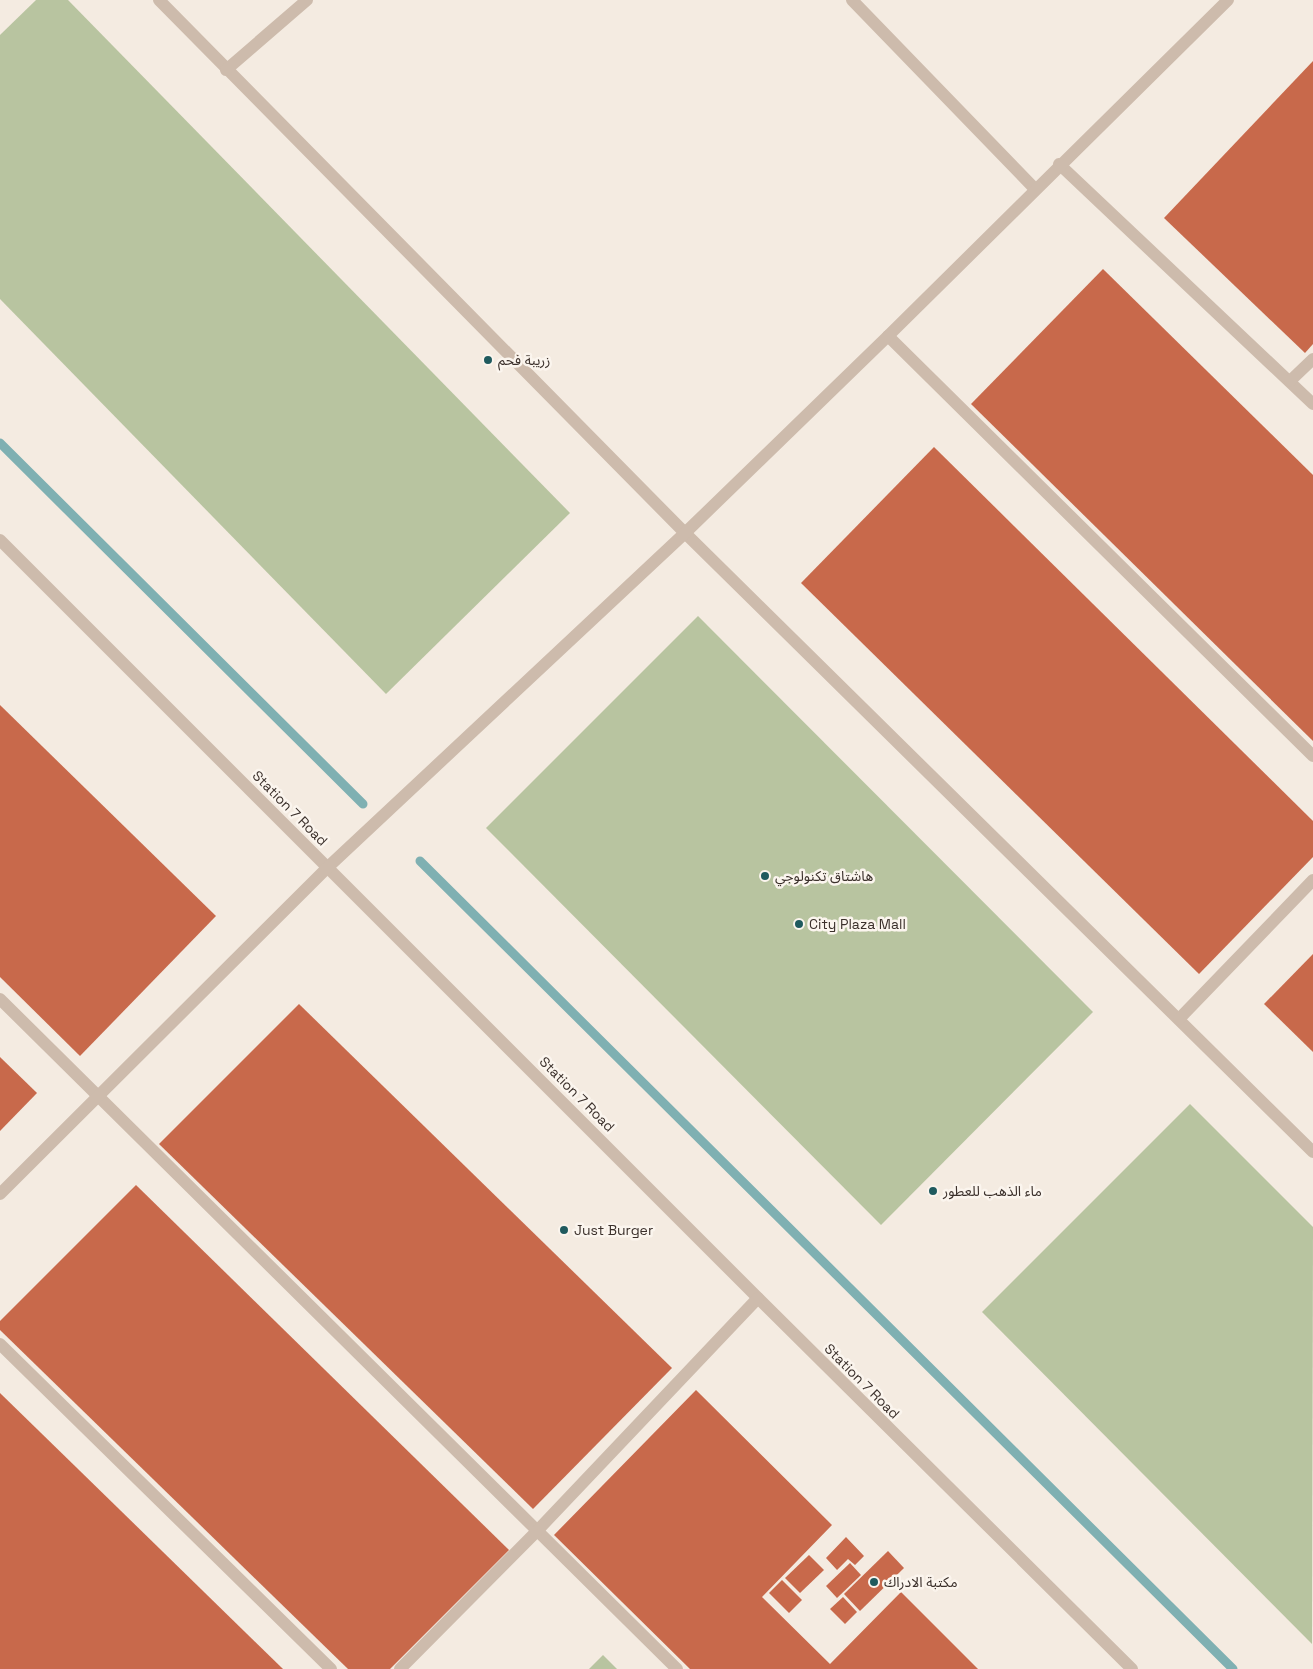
<svg xmlns="http://www.w3.org/2000/svg" width="1313" height="1669" font-family="'Space Grotesk','Noto Sans Arabic',sans-serif">
	<style>
		.pitch { fill: #b8c4a0 }
		.lines { fill: none; stroke-linecap: round; stroke-linejoin: round }
		.stream { stroke: #7fb0b2; stroke-width: 9 }
		.building { fill: #c8694b }
		.minor { stroke: #cdbbac; stroke-width: 12 }
		.poi-dot { fill: #1f5a5e; stroke: #fbf5ee; stroke-width: 2 }
		.labels { text-anchor: middle; stroke-width: 5; stroke-linejoin: round; paint-order: stroke }
		.poi-label { font-size: 14px; fill: #3b302b; stroke: #fbf5ee; text-anchor: start }
		.street-label { font-size: 14px; fill: #3b302b; stroke: #fbf5ee }
	</style>
	<rect width="100%" height="100%" fill="#f4ebe1"/>
	<!-- pitch -->
	<g class="pitch">
		<path d="M36,0H68L570,513L386,694L0,299V35Z"/>
		<path d="M698,616L1093,1012L881,1225L486,828Z"/>
		<path d="M1190,1104L1313,1227L1312,1644L982,1312Z"/>
		<path d="M603,1655L617,1669H589Z"/>
	</g>
	<g class="lines">
		<!-- stream -->
		<g class="stream">
			<path d="M0,443L363,804"/>
			<path d="M420,861L1233,1669"/>
		</g>
	</g>
	<!-- building -->
	<g class="building">
		<path d="M1313,61V344L1305,353L1164,218Z"/>
		<path d="M1103,269L1313,475V741L971,404Z"/>
		<path d="M934,447L1313,821V857L1199,974L801,583Z"/>
		<path d="M0,705L216,916L80,1056L0,977Z"/>
		<path d="M1313,954V1052L1264,1004Z"/>
		<path d="M299,1004L672,1368L533,1509L159,1144Z"/>
		<path d="M0,1057L37,1093L0,1131Z"/>
		<path d="M136,1185L509,1550L390,1669H348L0,1330V1321Z"/>
		<path d="M696,1390L832,1525L762,1597L830,1664L901,1592L978,1669H690L554,1535Z"/>
		<path d="M0,1393L78,1469L283,1669H0Z"/>
		<path d="M846,1537L864,1556L855,1565L848,1559L837,1570L826,1558Z"/>
		<path d="M888,1551L904,1568L860,1611L844,1594Z"/>
		<path d="M809,1555L824,1570L800,1593L785,1578Z"/>
		<path d="M850,1563L861,1575L837,1598L826,1586Z"/>
		<path d="M782,1580L802,1600L789,1613L769,1593Z"/>
		<path d="M843,1597L857,1612L845,1624L830,1609Z"/>
	</g>
	<g class="lines">
		<!-- minor -->
		<g class="minor">
			<path d="M159,0L685,533L1313,1152"/>
			<path d="M852,0L1035,189"/>
			<path d="M226,70L307,0"/>
			<path d="M1059,164L1313,404"/>
			<path d="M888,336L1313,756"/>
			<path d="M1290,381L1313,359"/>
			<path d="M0,540L758,1298L1132,1669"/>
			<path d="M0,999L677,1669"/>
			<path d="M1179,1019L1313,880"/>
			<path d="M0,1194L327,868L685,533L888,336L1228,0"/>
			<path d="M0,1344L331,1669"/>
			<path d="M400,1669L537,1531L758,1298"/>
		</g>
	</g>
	<!-- markers -->
	<g class="poi-dot">
		<circle cx="488" cy="360" r="5"/>
		<circle cx="765" cy="876" r="5"/>
		<circle cx="799" cy="924" r="5"/>
		<circle cx="933" cy="1191" r="5"/>
		<circle cx="564" cy="1230" r="5"/>
		<circle cx="874" cy="1582" r="5"/>
	</g>
	<g class="labels">
		<!-- poi labels -->
		<g class="poi-label">
			<text x="498" y="365">زريبة فحم</text>
			<text x="775" y="881">هاشتاق تكنولوجي</text>
			<text x="809" y="929">City Plaza Mall</text>
			<text x="943" y="1196">ماء الذهب للعطور</text>
			<text x="574" y="1235">Just Burger</text>
			<text x="884" y="1587">مكتبة الادراك</text>
		</g>
		<!-- street labels -->
		<g class="street-label">
			<text transform="translate(290 808) rotate(45)" y="5">Station 7 Road</text>
			<text transform="translate(577 1094) rotate(45)" y="5">Station 7 Road</text>
			<text transform="translate(862 1381) rotate(45)" y="5">Station 7 Road</text>
		</g>
	</g>
</svg>
